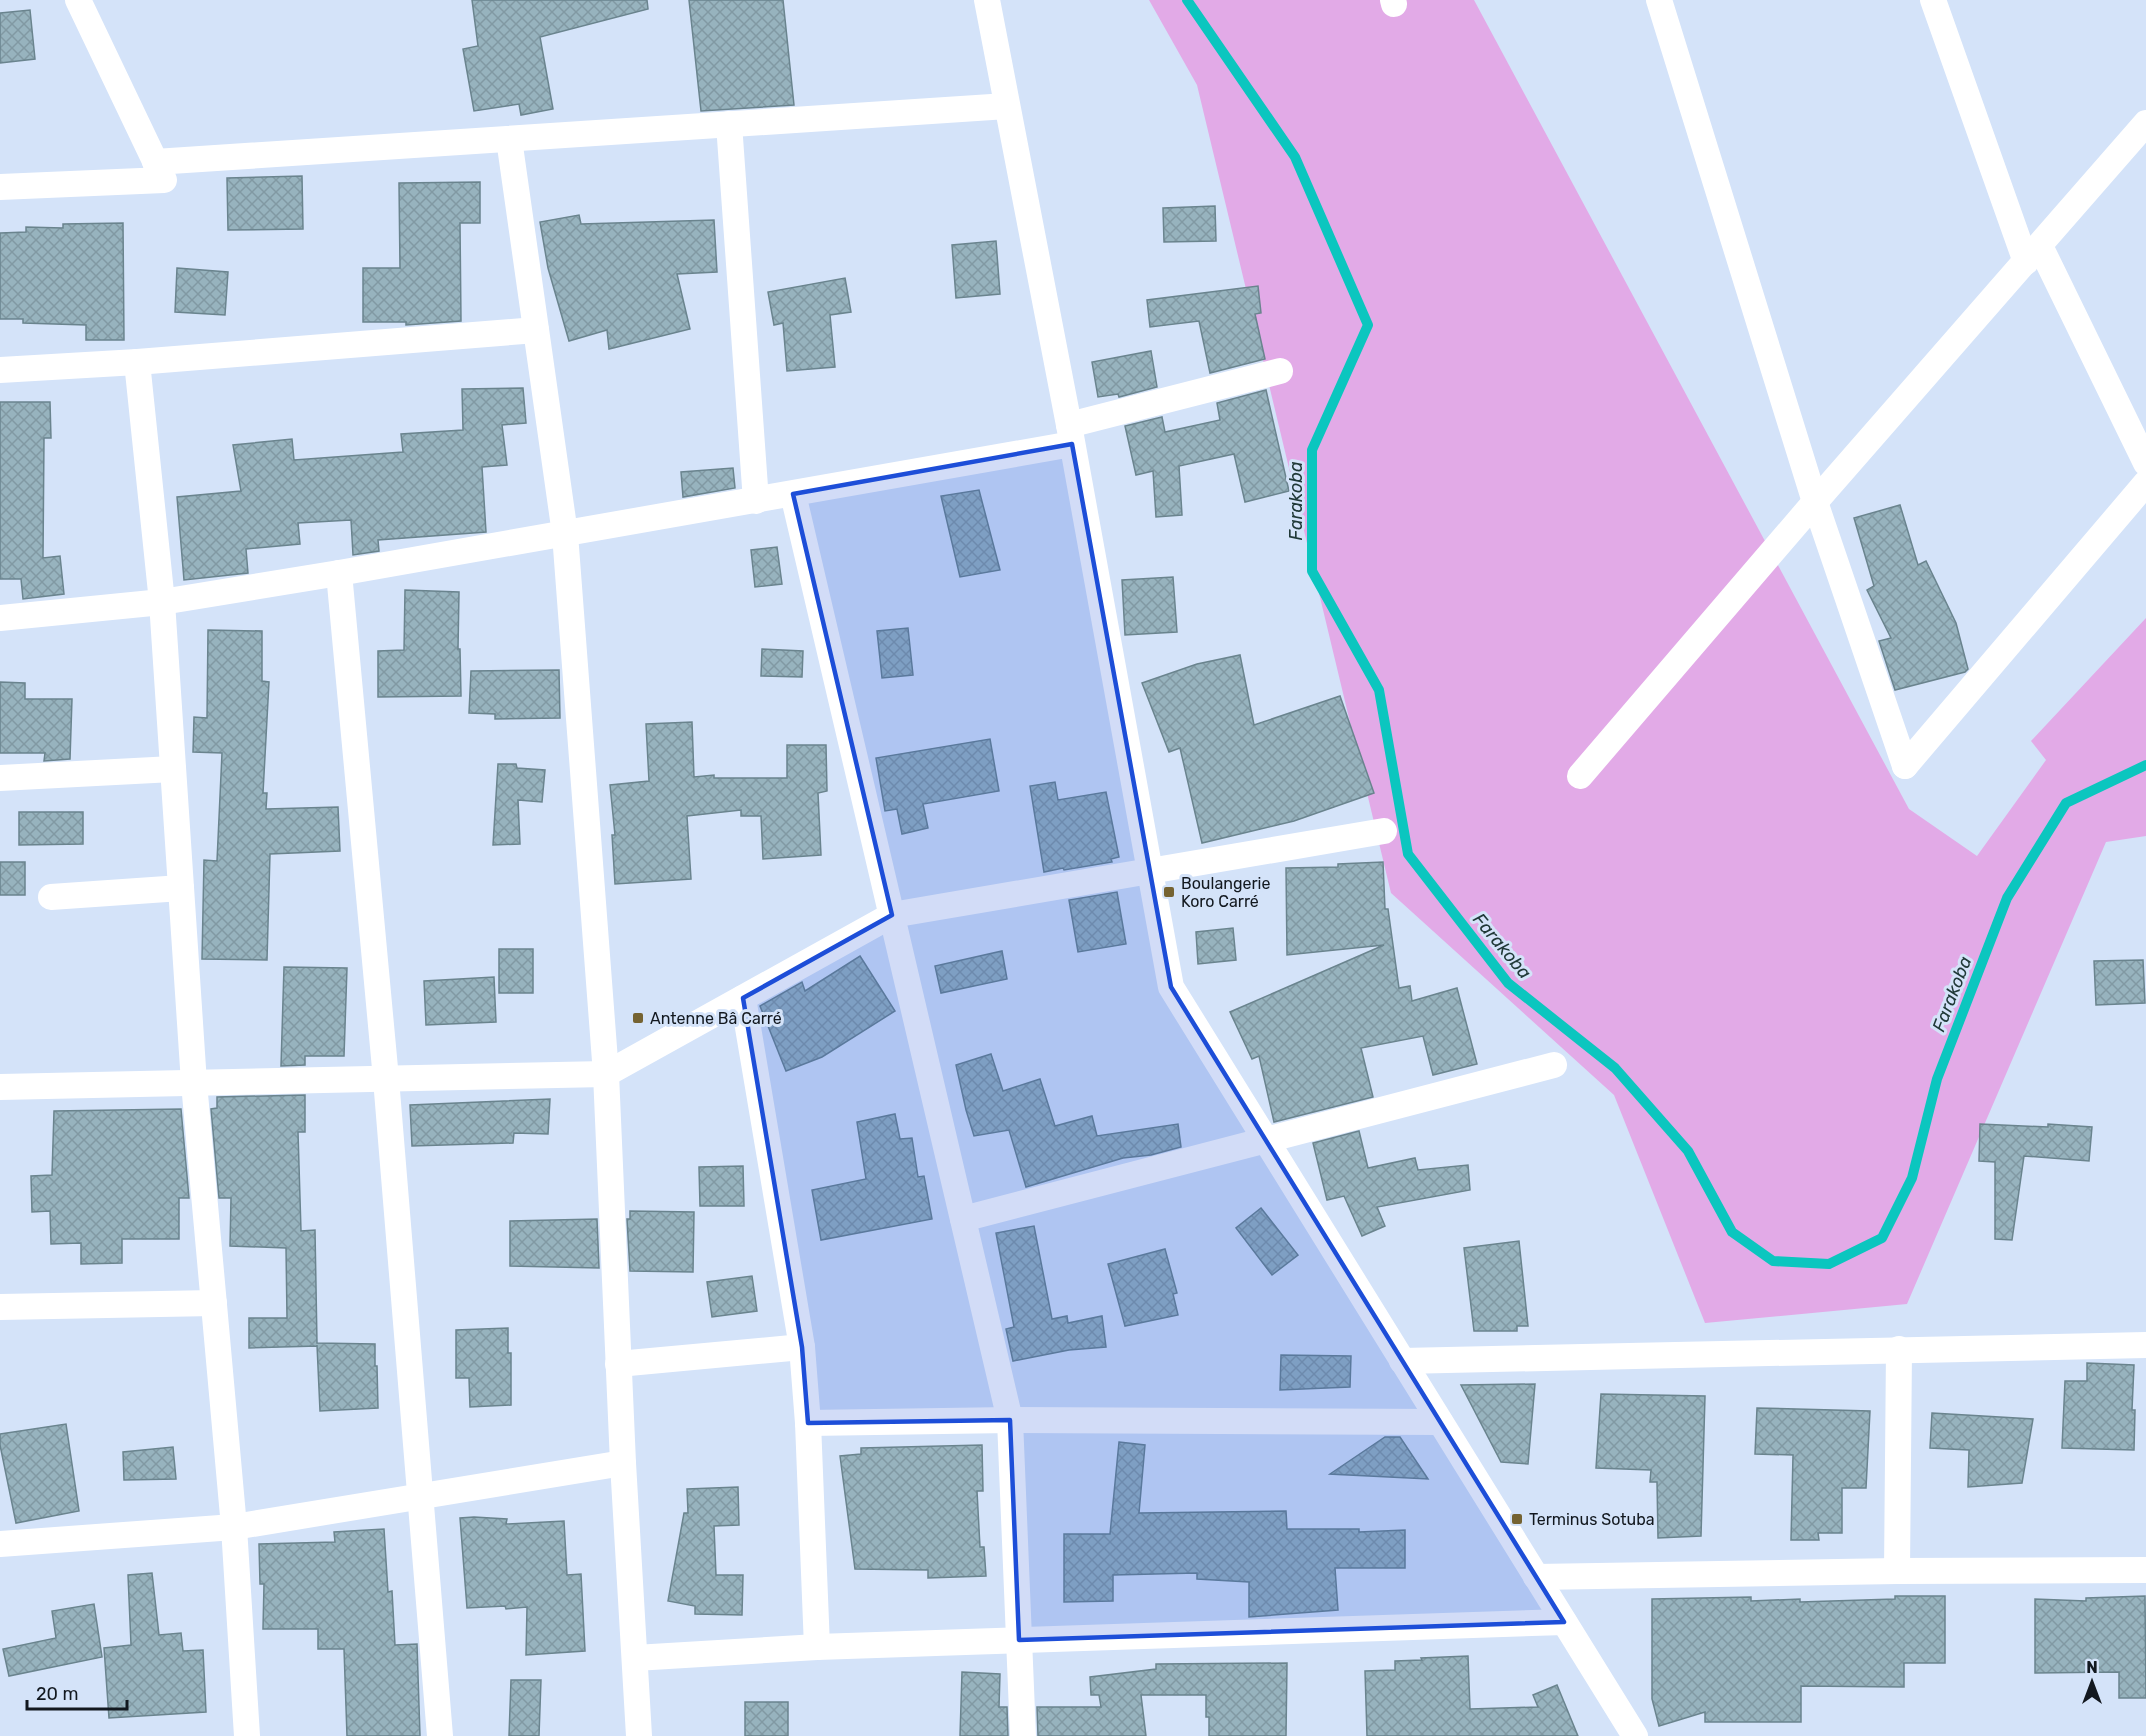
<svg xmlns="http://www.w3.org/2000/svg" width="2146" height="1736" font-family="Rubik,sans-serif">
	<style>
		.green { fill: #e2aae7 }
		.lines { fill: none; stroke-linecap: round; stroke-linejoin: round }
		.stream { stroke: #0bc6bf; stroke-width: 10 }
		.building { fill: url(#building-cross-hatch); stroke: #6a848e; stroke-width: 1.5 }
		.minor { stroke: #fff; stroke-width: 26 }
		.marked { fill: #1d4ed8; fill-opacity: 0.2; stroke: #1d4ed8; stroke-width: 4.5; stroke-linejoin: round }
		.poi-dot { fill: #756332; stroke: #d4e3f9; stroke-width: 2 }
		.labels { text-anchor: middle; stroke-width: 6; stroke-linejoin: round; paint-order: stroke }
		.poi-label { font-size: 16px; fill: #12181f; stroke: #d4e3f9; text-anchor: start }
		.water-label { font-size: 18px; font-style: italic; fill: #203938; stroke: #d4e3f9 }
	</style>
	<defs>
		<pattern id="building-cross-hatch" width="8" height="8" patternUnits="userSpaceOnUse" patternTransform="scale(1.5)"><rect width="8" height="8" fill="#97b3be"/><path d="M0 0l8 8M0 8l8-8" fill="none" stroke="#8199a3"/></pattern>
	</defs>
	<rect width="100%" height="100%" fill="#d4e3f9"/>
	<!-- green -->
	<path class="green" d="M1149,0H1474L1909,809L1977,856L2046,760L2031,741L2146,618V836L2106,842L1907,1304L1705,1323L1614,1095L1391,893L1197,85Z"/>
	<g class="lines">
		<!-- stream -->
		<path class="stream" d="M1187,0L1295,157L1368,325L1312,450V571L1379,690L1408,854L1508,983L1615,1068L1688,1151L1732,1232L1773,1261L1829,1264L1882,1238L1912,1178L1937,1079L2007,898L2066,803L2146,765"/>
	</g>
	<!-- building -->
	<g class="building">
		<path d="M472,0H647L648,9L540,37L553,109L521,115L519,104L474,111L463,49L478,46Z"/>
		<path d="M689,0H783L794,105L701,111Z"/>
		<path d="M30,10L35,59L0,63V13Z"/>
		<path d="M302,176L303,229L228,230L227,178Z"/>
		<path d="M480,182V223H460L461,321L406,325V322H363V268H400L399,183Z"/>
		<path d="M1215,206L1216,241L1164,242L1163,208Z"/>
		<path d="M579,215L581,224L714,220L717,272L677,274L690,329L609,349L607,330L569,341L548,268L540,222Z"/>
		<path d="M123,223L124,340H86V325L23,323V319H0V233L26,232V227L63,228V224Z"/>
		<path d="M996,241L1000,294L956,298L952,245Z"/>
		<path d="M177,268L228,272L225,315L175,312Z"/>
		<path d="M845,278L851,312L830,315L835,367L787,371L783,323L774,325L768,292Z"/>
		<path d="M1258,286L1261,313L1255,314L1265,359L1210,373L1199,321L1150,327L1147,300Z"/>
		<path d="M1151,351L1157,387L1119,397L1118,394L1098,397L1092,362Z"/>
		<path d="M523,388L526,423L502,425L507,465L482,467L486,532L378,540L379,551L353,555L351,520L298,523L300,544L246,549L248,573L184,580L177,497L241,491L233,445L292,439L294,460L403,452L401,434L463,430L462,389Z"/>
		<path d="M1266,390L1289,491L1245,502L1234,454L1179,466L1182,515L1156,517L1153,471L1136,475L1125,426L1162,417L1165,432L1220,420L1217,403Z"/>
		<path d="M0,402H50L51,438H44L43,558L60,556L64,594L23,599L21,579H0Z"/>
		<path d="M733,468L735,488L683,497L681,472Z"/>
		<path d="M979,490L1000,570L960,577L941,496Z"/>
		<path d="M1900,505L1918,565L1926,561L1956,623L1968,669L1965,672L1895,690L1879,641L1891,638L1867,590L1874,586L1854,518Z"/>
		<path d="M777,547L782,584L755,587L751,550Z"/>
		<path d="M1173,577L1177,632L1125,635L1122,580Z"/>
		<path d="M405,590L459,592L458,649H460L461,696L378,697V651L404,650Z"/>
		<path d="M908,628L913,675L882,678L877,631Z"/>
		<path d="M208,630L262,631V681L269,682L263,793H267L266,809L338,807L340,851L270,854L267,960L202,959L204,860L217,861L222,753L193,752L194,717L207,718Z"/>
		<path d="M762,649L803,651L802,677L761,676Z"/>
		<path d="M1240,655L1254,725L1340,696L1374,793L1294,821L1202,843L1180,748L1169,752L1142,683L1197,664Z"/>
		<path d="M559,670L560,718L495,719V714L469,713L471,671Z"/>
		<path d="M0,682L25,683V699H72L70,759L44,761L45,753H0Z"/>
		<path d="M692,722L694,777L714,775V778H787V745H826L827,791L818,793L821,855L763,859L761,816H741V810L687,816L691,879L615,884L612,835H615L610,785L649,781L646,724Z"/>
		<path d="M990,739L999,791L923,804L928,828L902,834L897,809L885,811L876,758Z"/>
		<path d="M498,764H516L517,768L545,770L542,802L518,800L520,844L493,845Z"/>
		<path d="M1055,782L1058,800L1106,792L1119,857L1111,859L1112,862L1064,870L1063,868L1044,872L1030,786Z"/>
		<path d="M19,812H83V844L19,845Z"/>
		<rect x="0" y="862" width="25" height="33"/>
		<path d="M1383,862L1385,909H1388L1399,988L1410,986L1412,1001L1457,988L1477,1064L1433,1075L1423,1036L1361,1048L1373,1097L1274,1122L1259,1056L1252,1059L1230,1012L1384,945L1287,955L1286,868L1338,867V864Z"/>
		<path d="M1117,892L1126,944L1078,952L1069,900Z"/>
		<path d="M1233,928L1236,960L1198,964L1196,932Z"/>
		<rect x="499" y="949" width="34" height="44"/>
		<path d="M1002,951L1007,979L941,993L935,966Z"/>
		<path d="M860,956L895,1011L822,1057L786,1071L760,1006L802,982L805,991Z"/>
		<path d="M2143,960L2145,1003L2096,1005L2094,961Z"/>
		<path d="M284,967L347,968L344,1056H305V1065L281,1066Z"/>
		<path d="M494,977L496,1022L426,1025L424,981Z"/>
		<path d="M991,1054L1003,1091L1040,1079L1055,1126L1092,1116L1097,1136L1178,1124L1181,1147L1151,1155L1123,1158L1026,1187L1009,1130L974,1136L966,1110L956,1065Z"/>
		<path d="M305,1095V1132H298L301,1231L315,1230L317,1343L375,1344V1366H377L378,1408L320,1411L317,1345V1346L249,1348V1318H287L286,1248L230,1246L231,1198H219L211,1109L217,1108V1097Z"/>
		<path d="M550,1099L548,1134L514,1133L513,1143L412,1146L410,1105Z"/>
		<path d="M181,1109L189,1198H179V1239H122V1263L81,1264V1243L51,1244L50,1211L32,1212L31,1176L52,1175L54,1111Z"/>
		<path d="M895,1114L900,1139L912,1138L918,1177L924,1176L932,1219L821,1240L812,1190L866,1179L857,1122Z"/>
		<path d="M1980,1124L2048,1127V1124L2092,1127L2089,1161L2024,1156L2012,1240L1995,1239V1162L1979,1161Z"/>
		<path d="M1359,1131L1368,1168L1415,1158L1418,1170L1468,1165L1470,1190L1377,1207L1385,1226L1362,1236L1344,1196L1327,1200L1313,1143Z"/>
		<path d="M743,1166L744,1206H700L699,1167Z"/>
		<path d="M1261,1208L1298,1255L1272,1275L1236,1228Z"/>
		<path d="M630,1211L694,1212L693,1272L630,1271L627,1219H630Z"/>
		<path d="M597,1219L599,1268L510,1266V1221Z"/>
		<path d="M1034,1226L1052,1319L1067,1316L1068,1323L1102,1316L1106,1347L1069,1350L1013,1361L1006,1329L1014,1327L996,1233Z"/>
		<path d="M1519,1241L1528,1326H1517V1331H1474L1464,1248Z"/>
		<path d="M1165,1249L1177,1293L1173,1294L1178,1315L1125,1326L1108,1264Z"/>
		<path d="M752,1276L757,1311L712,1317L707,1282Z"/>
		<path d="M508,1328V1353H511V1405L470,1407L469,1378H456V1330Z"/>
		<path d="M1281,1355L1351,1356L1350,1387L1280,1390Z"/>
		<path d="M2087,1363L2134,1365L2132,1410H2135L2134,1450L2062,1448L2065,1381H2087Z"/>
		<path d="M1535,1384L1528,1464L1501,1462L1461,1385Z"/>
		<path d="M1601,1394L1705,1396L1701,1536L1658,1538L1657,1482H1650L1651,1470L1596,1468Z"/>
		<path d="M1757,1408L1870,1411L1866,1488H1842V1533H1818L1819,1540H1791L1793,1455L1755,1454Z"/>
		<path d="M1932,1413L2033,1419L2022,1483L1968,1487L1969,1450L1930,1448Z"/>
		<path d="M66,1424L79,1511L16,1523L0,1445V1434Z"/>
		<path d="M1385,1437H1400L1428,1479L1330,1474Z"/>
		<path d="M1119,1442L1145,1445L1139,1513L1286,1511L1287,1529H1359V1532L1405,1530V1568H1335L1338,1610L1249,1617V1582L1197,1579V1573L1113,1575V1601L1064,1602V1534H1110Z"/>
		<path d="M982,1445L983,1491H977L980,1547H984L986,1576L928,1578V1570L855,1569L840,1456L861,1454V1448Z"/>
		<path d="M173,1447L176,1479L124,1480L123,1452Z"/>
		<path d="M738,1487L739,1525L714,1526L716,1575H743L742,1615L695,1614V1606L668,1601L684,1513H688L687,1489Z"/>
		<path d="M474,1517L507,1519L506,1524L564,1521L567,1575L581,1574L585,1651L526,1655L527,1607L506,1609L505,1606L467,1608L460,1518Z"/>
		<path d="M384,1529L388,1592L392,1591L395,1645L417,1644L420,1736H347L344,1649H318V1629H263L264,1584H260L259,1544L335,1542L334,1532Z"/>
		<path d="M152,1573L159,1635L181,1633L183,1651L203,1650L206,1712L109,1718L104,1648L131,1645L128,1575Z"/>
		<path d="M1895,1596H1945V1663H1904V1687L1801,1686V1722H1705V1712L1659,1726L1652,1699V1599L1751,1597V1601L1800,1599V1602L1895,1599Z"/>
		<path d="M2145,1596L2146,1698H2119V1672L2035,1673V1599L2086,1601V1598Z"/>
		<path d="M94,1604L102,1657L9,1676L3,1649L56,1638L52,1611Z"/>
		<path d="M1468,1656L1470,1709L1538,1707L1533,1695L1557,1685L1578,1736H1367L1365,1671L1395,1670V1661L1422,1660L1421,1658Z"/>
		<path d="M1287,1663L1286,1736H1209V1717H1206V1695H1141L1146,1736H1038L1037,1707H1101L1099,1695H1091L1090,1677L1156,1669V1664Z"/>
		<path d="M962,1672L1000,1674L999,1707H1007L1008,1736H960Z"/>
		<path d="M511,1680H541L539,1736H509Z"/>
		<rect x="745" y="1702" width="43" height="34"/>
	</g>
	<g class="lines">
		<!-- minor -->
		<g class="minor">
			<path d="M987,0L1069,425L1171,987L1635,1736"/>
			<path d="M1393,0L1394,4"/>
			<path d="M1659,0L1815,502L1905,766"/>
			<path d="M1933,0L2026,262"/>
			<path d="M729,124L756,501"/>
			<path d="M509,139L565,534L606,1074L623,1463L639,1736"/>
			<path d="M155,162L1007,106"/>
			<path d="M0,187L164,180L78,0"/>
			<path d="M2040,246L2146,463"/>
			<path d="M137,362L162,602L194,1083L234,1527L247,1736"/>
			<path d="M0,370L137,362L536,330"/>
			<path d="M1069,425L1280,371"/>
			<path d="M793,494L1010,1420L1023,1736"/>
			<path d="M339,573L386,1079L440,1736"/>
			<path d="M0,618L162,602L339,573L1072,444"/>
			<path d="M1905,766L2146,483"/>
			<path d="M1580,776L1815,502L2146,123"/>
			<path d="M0,778L173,769"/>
			<path d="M51,897L181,888"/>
			<path d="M743,998L802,1347L808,1423L817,1647"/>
			<path d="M0,1087L606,1074L892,915L1384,831"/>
			<path d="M963,1219L1554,1065"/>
			<path d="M0,1307L214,1303"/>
			<path d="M1402,1361L2146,1345"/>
			<path d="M618,1364L802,1347"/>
			<path d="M808,1423L1010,1420L1440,1422"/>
			<path d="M0,1544L234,1527L623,1463"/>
			<path d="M1897,1571L1899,1349"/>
			<path d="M1536,1577L1897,1571L2146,1570"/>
			<path d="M635,1658L817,1647L1564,1622"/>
		</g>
	</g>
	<!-- marked area -->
	<path class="marked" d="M1072,444L1171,987L1564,1622L1019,1640L1010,1420L808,1423L802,1347L743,998L892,915L793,494Z"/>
	<!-- markers -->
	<g class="poi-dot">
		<rect x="1163" y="886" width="12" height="12" rx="3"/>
		<rect x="632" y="1012" width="12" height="12" rx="3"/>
		<rect x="1511" y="1513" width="12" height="12" rx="3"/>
	</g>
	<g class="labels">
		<!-- poi labels -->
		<g class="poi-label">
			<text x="1181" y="889">Boulangerie<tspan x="1181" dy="18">Koro Carré</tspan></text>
			<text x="650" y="1024">Antenne Bâ Carré</text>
			<text x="1529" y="1525">Terminus Sotuba</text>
		</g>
		<!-- water labels -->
		<g class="water-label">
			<text transform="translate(1296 501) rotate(-90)" y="6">Farakoba</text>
			<text transform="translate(1502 946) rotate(50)" y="6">Farakoba</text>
			<text transform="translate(1952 994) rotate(-69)" y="6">Farakoba</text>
		</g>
	</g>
	<!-- north arrow -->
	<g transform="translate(2092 1682)" stroke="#d4e3f9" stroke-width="4.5" paint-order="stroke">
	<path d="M0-4.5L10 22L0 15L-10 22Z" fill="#12181f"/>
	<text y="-9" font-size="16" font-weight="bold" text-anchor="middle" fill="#12181f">N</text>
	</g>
	<!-- scale -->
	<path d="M27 1700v9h100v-9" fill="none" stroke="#12181f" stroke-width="3"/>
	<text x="36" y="1700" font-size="18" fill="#12181f" stroke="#d4e3f9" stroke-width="4.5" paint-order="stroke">20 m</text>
</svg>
